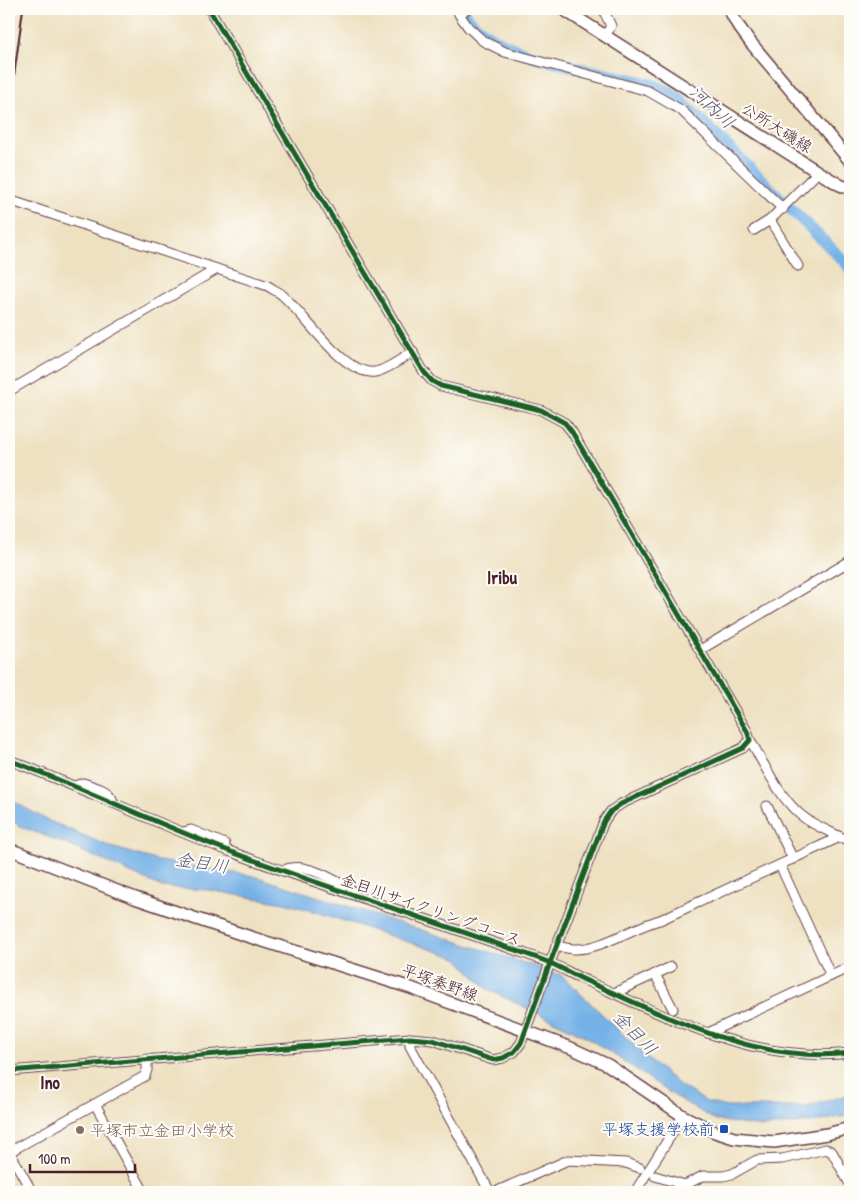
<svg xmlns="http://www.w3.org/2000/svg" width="859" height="1201" font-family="'Patrick Hand','Klee One',sans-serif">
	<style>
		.water { fill: #75b1e7; stroke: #606889 }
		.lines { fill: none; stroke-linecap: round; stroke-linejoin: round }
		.stream { stroke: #75b1e7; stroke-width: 2 }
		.river { stroke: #75b1e7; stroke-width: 12 }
		.minor-casing { stroke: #633c42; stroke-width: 11 }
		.major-casing { stroke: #633c42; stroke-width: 14 }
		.minor { stroke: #fff; stroke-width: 9 }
		.major { stroke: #fff; stroke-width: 11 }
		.rail { stroke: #4a1f2b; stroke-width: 2 }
		.cycleway-casing { stroke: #fdfcf7; stroke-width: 8 }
		.cycleway { stroke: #1b5e20; stroke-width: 5 }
		.transit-dot { fill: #1a4fb4; stroke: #fdfcf7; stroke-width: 2 }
		.education-dot { fill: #8d6e63; stroke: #fdfcf7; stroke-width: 2 }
		.labels { text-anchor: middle; stroke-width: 4; stroke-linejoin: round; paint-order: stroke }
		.street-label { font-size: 16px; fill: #4a1f2b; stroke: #fdfcf7 }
		.transit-label { font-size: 16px; fill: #164399; stroke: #fdfcf7; text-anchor: end }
		.education-label { font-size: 16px; fill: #785e54; stroke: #fdfcf7; text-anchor: start }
		.water-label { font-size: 18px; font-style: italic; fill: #5b5976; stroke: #fdfcf7 }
		.neighbourhood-label { font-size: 18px; font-weight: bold; fill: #4a1f2b; stroke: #fdfcf7 }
	</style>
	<rect width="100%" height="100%" fill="#fdfcf7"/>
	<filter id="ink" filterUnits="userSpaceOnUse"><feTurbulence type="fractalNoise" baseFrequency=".02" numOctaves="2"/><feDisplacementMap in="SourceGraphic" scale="10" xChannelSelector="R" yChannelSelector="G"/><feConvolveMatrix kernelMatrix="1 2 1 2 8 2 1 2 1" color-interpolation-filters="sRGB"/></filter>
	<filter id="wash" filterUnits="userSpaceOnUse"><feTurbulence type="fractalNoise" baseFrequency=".0096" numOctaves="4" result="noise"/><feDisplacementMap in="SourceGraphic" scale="20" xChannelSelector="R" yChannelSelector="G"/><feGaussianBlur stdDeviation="1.12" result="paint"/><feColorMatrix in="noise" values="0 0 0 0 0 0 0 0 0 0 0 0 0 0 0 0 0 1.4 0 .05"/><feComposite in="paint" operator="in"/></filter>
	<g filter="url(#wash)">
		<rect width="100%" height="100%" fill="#eee1c1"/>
		<!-- water -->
		<path class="water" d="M9,799L47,820L111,847L159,861L254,876L561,975L653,1063L681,1086L707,1102L726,1107H806L850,1094V1115L822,1121L762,1127L715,1120L676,1097L631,1066L583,1035L487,989L457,958L320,913L284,903L208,890L162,887L64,843L19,826L9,818Z"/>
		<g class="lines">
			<!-- stream -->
			<path class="stream" d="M846,263L844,269L850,279"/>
			<!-- river -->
			<path class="river" d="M462,9C489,56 579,67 628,79C638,81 649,83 658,87C665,90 672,94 678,98L850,267"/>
		</g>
	</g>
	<g filter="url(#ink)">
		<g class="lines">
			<defs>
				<g id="minor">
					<path d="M467,9L459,14L468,27L483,41L505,52L648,91L681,110L783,209"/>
					<path d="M603,9L611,26L605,36"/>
					<path d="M9,200L268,286C272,289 277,291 281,294C304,313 343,376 375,372C385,371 403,358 413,352"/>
					<path d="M770,220L798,266"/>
					<path d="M754,230L770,220L818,172"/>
					<path d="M9,391L217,269"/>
					<path d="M700,650L850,561"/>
					<path d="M750,740C765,765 781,802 806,819C819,828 836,834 850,842"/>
					<path d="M9,760C83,788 155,823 229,851C335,891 443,923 548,962C562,968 575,976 589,982C671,1019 757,1064 850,1053"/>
					<path d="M75,786L83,783C94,787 112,790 113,803"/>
					<path d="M767,806L793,859"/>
					<path d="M184,832L191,830L225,844"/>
					<path d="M780,865L831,976"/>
					<path d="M283,871C302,859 337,881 354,892"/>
					<path d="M556,946C563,947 569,949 576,949C602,949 633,927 660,920L840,837"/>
					<path d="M655,974L673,1009"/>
					<path d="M614,993L671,967"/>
					<path d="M708,1033L850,967"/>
					<path d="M410,1038V1046L490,1192"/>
					<path d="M9,1071L410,1038L433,1040L493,1060L503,1058L514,1052L521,1043L550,963L604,821L611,811L621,804L743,748L750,740L747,731L572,432L565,423L541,410L441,386L432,381L424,372L209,9"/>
					<path d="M95,1104L144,1192"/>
					<path d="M9,1151L32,1192"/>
					<path d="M9,1152L145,1076L147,1070V1059"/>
					<path d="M655,1176L685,1185L703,1176H723L732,1174L757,1160L782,1159L826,1149L832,1152L850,1184"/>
					<path d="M495,1192L568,1160L626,1163L640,1168"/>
					<path d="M635,1192L683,1116"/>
					<path d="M673,1192L685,1185"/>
				</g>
				<g id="major">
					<path d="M563,9L818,172L840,185L850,189"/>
					<path d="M729,9L737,24L751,43L850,161"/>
					<path d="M9,849L135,898L244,935L408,987L571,1048L608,1065L683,1116L715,1132L734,1138L774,1142L827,1134L850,1128"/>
				</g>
			</defs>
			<!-- minor casing -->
			<use href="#minor" class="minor-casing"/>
			<!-- major casing -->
			<use href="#major" class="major-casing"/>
			<!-- minor -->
			<use href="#minor" class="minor"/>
			<!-- major -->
			<use href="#major" class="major"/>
			<!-- rail -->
			<path class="rail" d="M9,113L23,9"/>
			<defs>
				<g id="cycleway">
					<path d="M9,760C83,788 155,823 229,851C335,891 443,923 548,962C562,968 575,976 589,982C671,1019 757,1064 850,1053"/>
					<path d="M9,1071L410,1038L433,1040L493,1060L503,1058L514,1052L521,1043L550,963L604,821L611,811L621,804L743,748L750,740L747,731L572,432L565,423L541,410L441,386L432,381L424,372L209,9"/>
				</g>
			</defs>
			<!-- cycleway casing -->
			<use href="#cycleway" class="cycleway-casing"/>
			<!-- cycleway -->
			<use href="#cycleway" class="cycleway"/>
		</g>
	</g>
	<!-- markers -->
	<rect class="transit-dot" x="719" y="1124" width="10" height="10" rx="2.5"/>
	<circle class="education-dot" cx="80" cy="1130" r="5"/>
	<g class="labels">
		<!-- street labels -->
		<g class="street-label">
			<text transform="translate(777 127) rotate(32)" y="6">公所大磯線</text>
			<text transform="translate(431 909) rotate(19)" y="6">金目川サイクリングコース</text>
			<text transform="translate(440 982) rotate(20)" y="6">平塚秦野線</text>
		</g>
		<!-- transit labels -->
		<g class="transit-label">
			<text x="714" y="1135">平塚支援学校前</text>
		</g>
		<!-- education labels -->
		<g class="education-label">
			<text x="90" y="1136">平塚市立金田小学校</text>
		</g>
		<!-- water labels -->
		<g class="water-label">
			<text transform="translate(712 107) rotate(43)" y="6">河内川</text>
			<text transform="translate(202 863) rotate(9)" y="6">金目川</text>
			<text transform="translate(635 1033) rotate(46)" y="6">金目川</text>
		</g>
		<!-- neighbourhood labels -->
		<g class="neighbourhood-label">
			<text x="502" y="584">Iribu</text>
			<text x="50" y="1089">Ino</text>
		</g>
	</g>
	<!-- margin -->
	<rect width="859" height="1201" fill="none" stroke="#fdfcf7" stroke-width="30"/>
	<!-- scale -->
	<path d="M30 1164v8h105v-8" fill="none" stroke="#4a1f2b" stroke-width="2.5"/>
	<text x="38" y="1164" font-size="15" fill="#4a1f2b" stroke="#fdfcf7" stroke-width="4" paint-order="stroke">100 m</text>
</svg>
